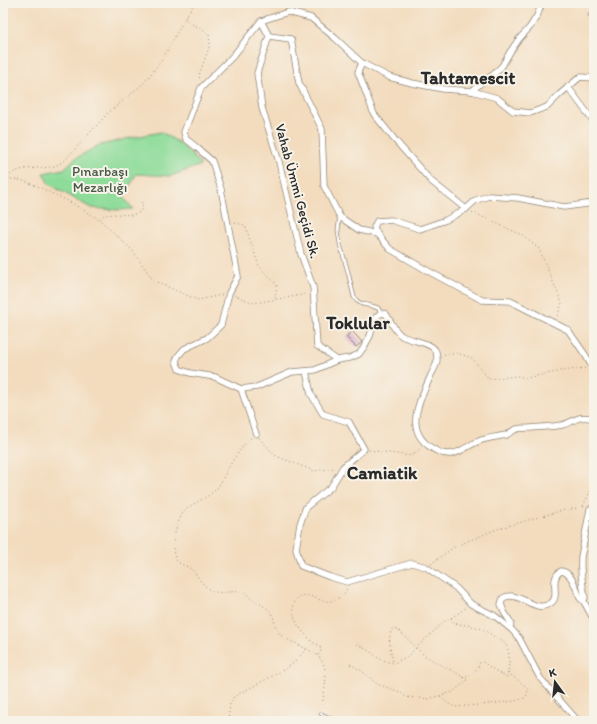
<svg xmlns="http://www.w3.org/2000/svg" width="597" height="724" font-family="Itim,sans-serif">
	<style>
		.green { fill: #8edc9a; stroke: #5c8462 }
		.building { fill: #d4a0c5 }
		.lines { fill: none; stroke-linecap: round; stroke-linejoin: round }
		.lane-casing { stroke: #8f8474; stroke-width: 4.5 }
		.street-casing { stroke: #8f8474; stroke-width: 7 }
		.path { stroke: #8f8474; stroke-width: 1; stroke-dasharray: 1 3; stroke-linecap: butt }
		.lane { stroke: #fff; stroke-width: 3 }
		.street { stroke: #fff; stroke-width: 5.5 }
		.labels { text-anchor: middle; stroke-width: 4; stroke-linejoin: round; paint-order: stroke }
		.park-label { font-size: 14px; fill: #445747; stroke: #f7f3e8 }
		.street-label { font-size: 14px; fill: #2b2b2b; stroke: #f7f3e8 }
		.district-label { font-size: 18px; font-weight: bold; fill: #2b2b2b; stroke: #f7f3e8 }
	</style>
	<rect width="100%" height="100%" fill="#f7f3e8"/>
	<filter id="ink" filterUnits="userSpaceOnUse"><feTurbulence type="fractalNoise" baseFrequency=".025" numOctaves="2"/><feDisplacementMap in="SourceGraphic" scale="8" xChannelSelector="R" yChannelSelector="G"/><feConvolveMatrix kernelMatrix="1 2 1 2 8 2 1 2 1" color-interpolation-filters="sRGB"/></filter>
	<filter id="wash" filterUnits="userSpaceOnUse"><feTurbulence type="fractalNoise" baseFrequency=".012" numOctaves="4" result="noise"/><feDisplacementMap in="SourceGraphic" scale="16" xChannelSelector="R" yChannelSelector="G"/><feGaussianBlur stdDeviation="0.9" result="paint"/><feColorMatrix in="noise" values="0 0 0 0 0 0 0 0 0 0 0 0 0 0 0 0 0 1.4 0 .05"/><feComposite in="paint" operator="in"/></filter>
	<g filter="url(#wash)">
		<rect width="100%" height="100%" fill="#f3dcbe"/>
		<!-- green -->
		<path class="green" d="M161,132L181,144L201,165L171,176L136,174L124,198L133,209L119,210L91,208L49,184L43,173L64,169L73,160L97,146L130,138Z"/>
		<g id="blocks">
			<!-- building -->
			<path class="building" d="M352,331L362,342L356,347L346,337Z"/>
		</g>
	</g>
	<g filter="url(#ink)">
		<use href="#blocks" fill-opacity="0" stroke="#8f8474" stroke-width="1"/>
		<g class="lines">
			<defs>
				<g id="lane">
					<path d="M590,15L594,18"/>
					<path d="M340,217L339,222L338,231L340,244L348,272L354,297L357,301L362,304L372,306L378,308L381,313"/>
					<path d="M321,714L337,721"/>
				</g>
				<g id="street">
					<path d="M261,21L269,36L257,73L262,108L279,162L301,254L313,287L317,346L337,360"/>
					<path d="M269,36L291,39L299,83L322,129L324,186L340,217L359,230L377,234"/>
					<path d="M362,63L358,72L374,114L394,139L431,181L466,209"/>
					<path d="M594,78L580,77L559,95L547,107L530,113L513,111L497,98L472,91L443,89L412,83L389,77L362,63L335,38L311,18L288,12L261,21L233,56L201,88L184,132L186,139L196,147L212,161L221,189L238,276L229,293L221,325L207,338L184,349L178,356L176,361L179,369L190,373L215,377L241,389L257,387L292,372L315,370L337,360L350,358L359,354L364,347L370,336L376,317L381,313L386,314C391,321 394,331 402,336C411,341 433,342 436,352C439,362 435,367 431,375C419,403 401,433 437,451C454,460 464,447 479,441C487,438 497,437 506,435C510,433 513,430 517,429C520,428 525,428 529,428C539,427 551,427 562,425C568,424 573,420 579,418C584,417 589,418 594,418"/>
					<path d="M568,87L594,122"/>
					<path d="M472,91L482,82L493,75L502,66L510,52L519,39L530,27L537,16L542,3"/>
					<path d="M594,203L564,207L518,198L489,196L476,200L466,209L446,220L420,229L391,220L377,221L374,227L377,234L390,249L428,271L482,300L510,301L568,330L586,356L594,370"/>
					<path d="M306,371L311,394L323,414L349,422L364,449L343,467L331,487L306,507L300,524L296,549L301,566L330,577L347,582L412,563L426,567L456,588L471,604L495,616L512,630L519,638L540,678L578,721"/>
					<path d="M241,389L256,434"/>
					<path d="M583,600L585,598C582,584 580,571 581,557L590,509"/>
					<path d="M510,627L511,623L504,612L501,604L503,598C520,589 534,615 551,603C561,596 548,579 561,571C572,572 576,589 580,598L582,600H583L594,620"/>
				</g>
			</defs>
			<!-- lane casing -->
			<use href="#lane" class="lane-casing"/>
			<!-- street casing -->
			<use href="#street" class="street-casing"/>
			<!-- path -->
			<g class="path">
				<path d="M195,3L191,8L185,18L188,22L202,29L209,35L210,45L199,75L200,81"/>
				<path d="M8,178C14,166 39,169 50,167C56,166 60,164 65,160L108,113L144,83L162,60L185,18"/>
				<path d="M3,179H14L24,181L37,186L70,202L100,220L132,250L154,281L198,300L222,295"/>
				<path d="M472,212L522,235L539,249L562,303L557,317"/>
				<path d="M100,219L104,215L117,214L132,215L140,212L143,205L140,200"/>
				<path d="M235,223L245,225L259,266L277,285L275,299"/>
				<path d="M234,295L254,303L303,295L306,292"/>
				<path d="M444,354H460L472,358L489,379L517,376L526,378L561,371L586,368"/>
				<path d="M251,438C242,447 235,456 229,467C225,473 222,482 217,488C208,499 192,502 183,513C176,523 168,553 178,562C183,566 189,566 193,571C199,578 204,587 212,591C223,595 238,589 245,593C248,595 250,598 252,599C260,605 269,607 273,616C275,622 275,628 279,633C282,638 291,641 297,644C304,648 312,651 318,656C332,670 323,692 322,708"/>
				<path d="M259,438L276,456L314,471L335,468"/>
				<path d="M369,450L411,456L421,448"/>
				<path d="M583,506L592,488L594,487"/>
				<path d="M431,564L454,547L497,529L560,511L584,507"/>
				<path d="M451,618L454,623C462,625 469,625 476,627C483,629 488,632 493,636C497,639 503,640 506,645C511,654 509,668 507,677L497,672L483,662H480C478,670 472,673 465,678"/>
				<path d="M357,644L371,652L378,658L388,662L394,663L408,656L419,645L447,619L451,618L466,608"/>
				<path d="M318,655L320,653C321,650 321,650 320,647C318,644 315,644 312,642C310,640 308,637 306,635C298,627 291,616 294,604C295,602 296,598 299,597C310,590 321,607 337,599C343,596 346,593 347,587"/>
				<path d="M350,664L362,671L377,684L400,692L406,697L428,699L453,692L467,680L454,671L446,668L424,655L398,630L392,629C387,639 391,651 393,662"/>
				<path d="M440,696L447,703L455,707L489,704L515,701L525,698L527,695L528,689L523,684L508,673"/>
				<path d="M228,721L230,704L234,697L240,693L254,686L287,668L297,660L306,649"/>
			</g>
			<!-- lane -->
			<use href="#lane" class="lane"/>
			<!-- street -->
			<use href="#street" class="street"/>
		</g>
	</g>
	<g class="labels">
		<!-- park labels -->
		<g class="park-label">
			<text x="100" y="176">Pınarbaşı<tspan x="100" dy="16">Mezarlığı</tspan></text>
		</g>
		<!-- street labels -->
		<g class="street-label">
			<text transform="translate(298 191) rotate(75)" y="5">Vahab Ümmi Geçidi Sk.</text>
		</g>
		<!-- district labels -->
		<g class="district-label">
			<text x="468" y="84">Tahtamescit</text>
			<text x="358" y="329">Toklular</text>
			<text x="382" y="479">Camiatik</text>
		</g>
	</g>
	<!-- margin -->
	<rect width="597" height="724" fill="none" stroke="#f7f3e8" stroke-width="16"/>
	<!-- north arrow -->
	<g transform="translate(555 682) rotate(345)" stroke="#f7f3e8" stroke-width="3" paint-order="stroke">
	<path d="M0-3L7 15L0 10L-7 15Z" fill="#2b2b2b"/>
	<text y="-6" font-size="11" font-weight="bold" text-anchor="middle" fill="#2b2b2b">K</text>
	</g>
</svg>
